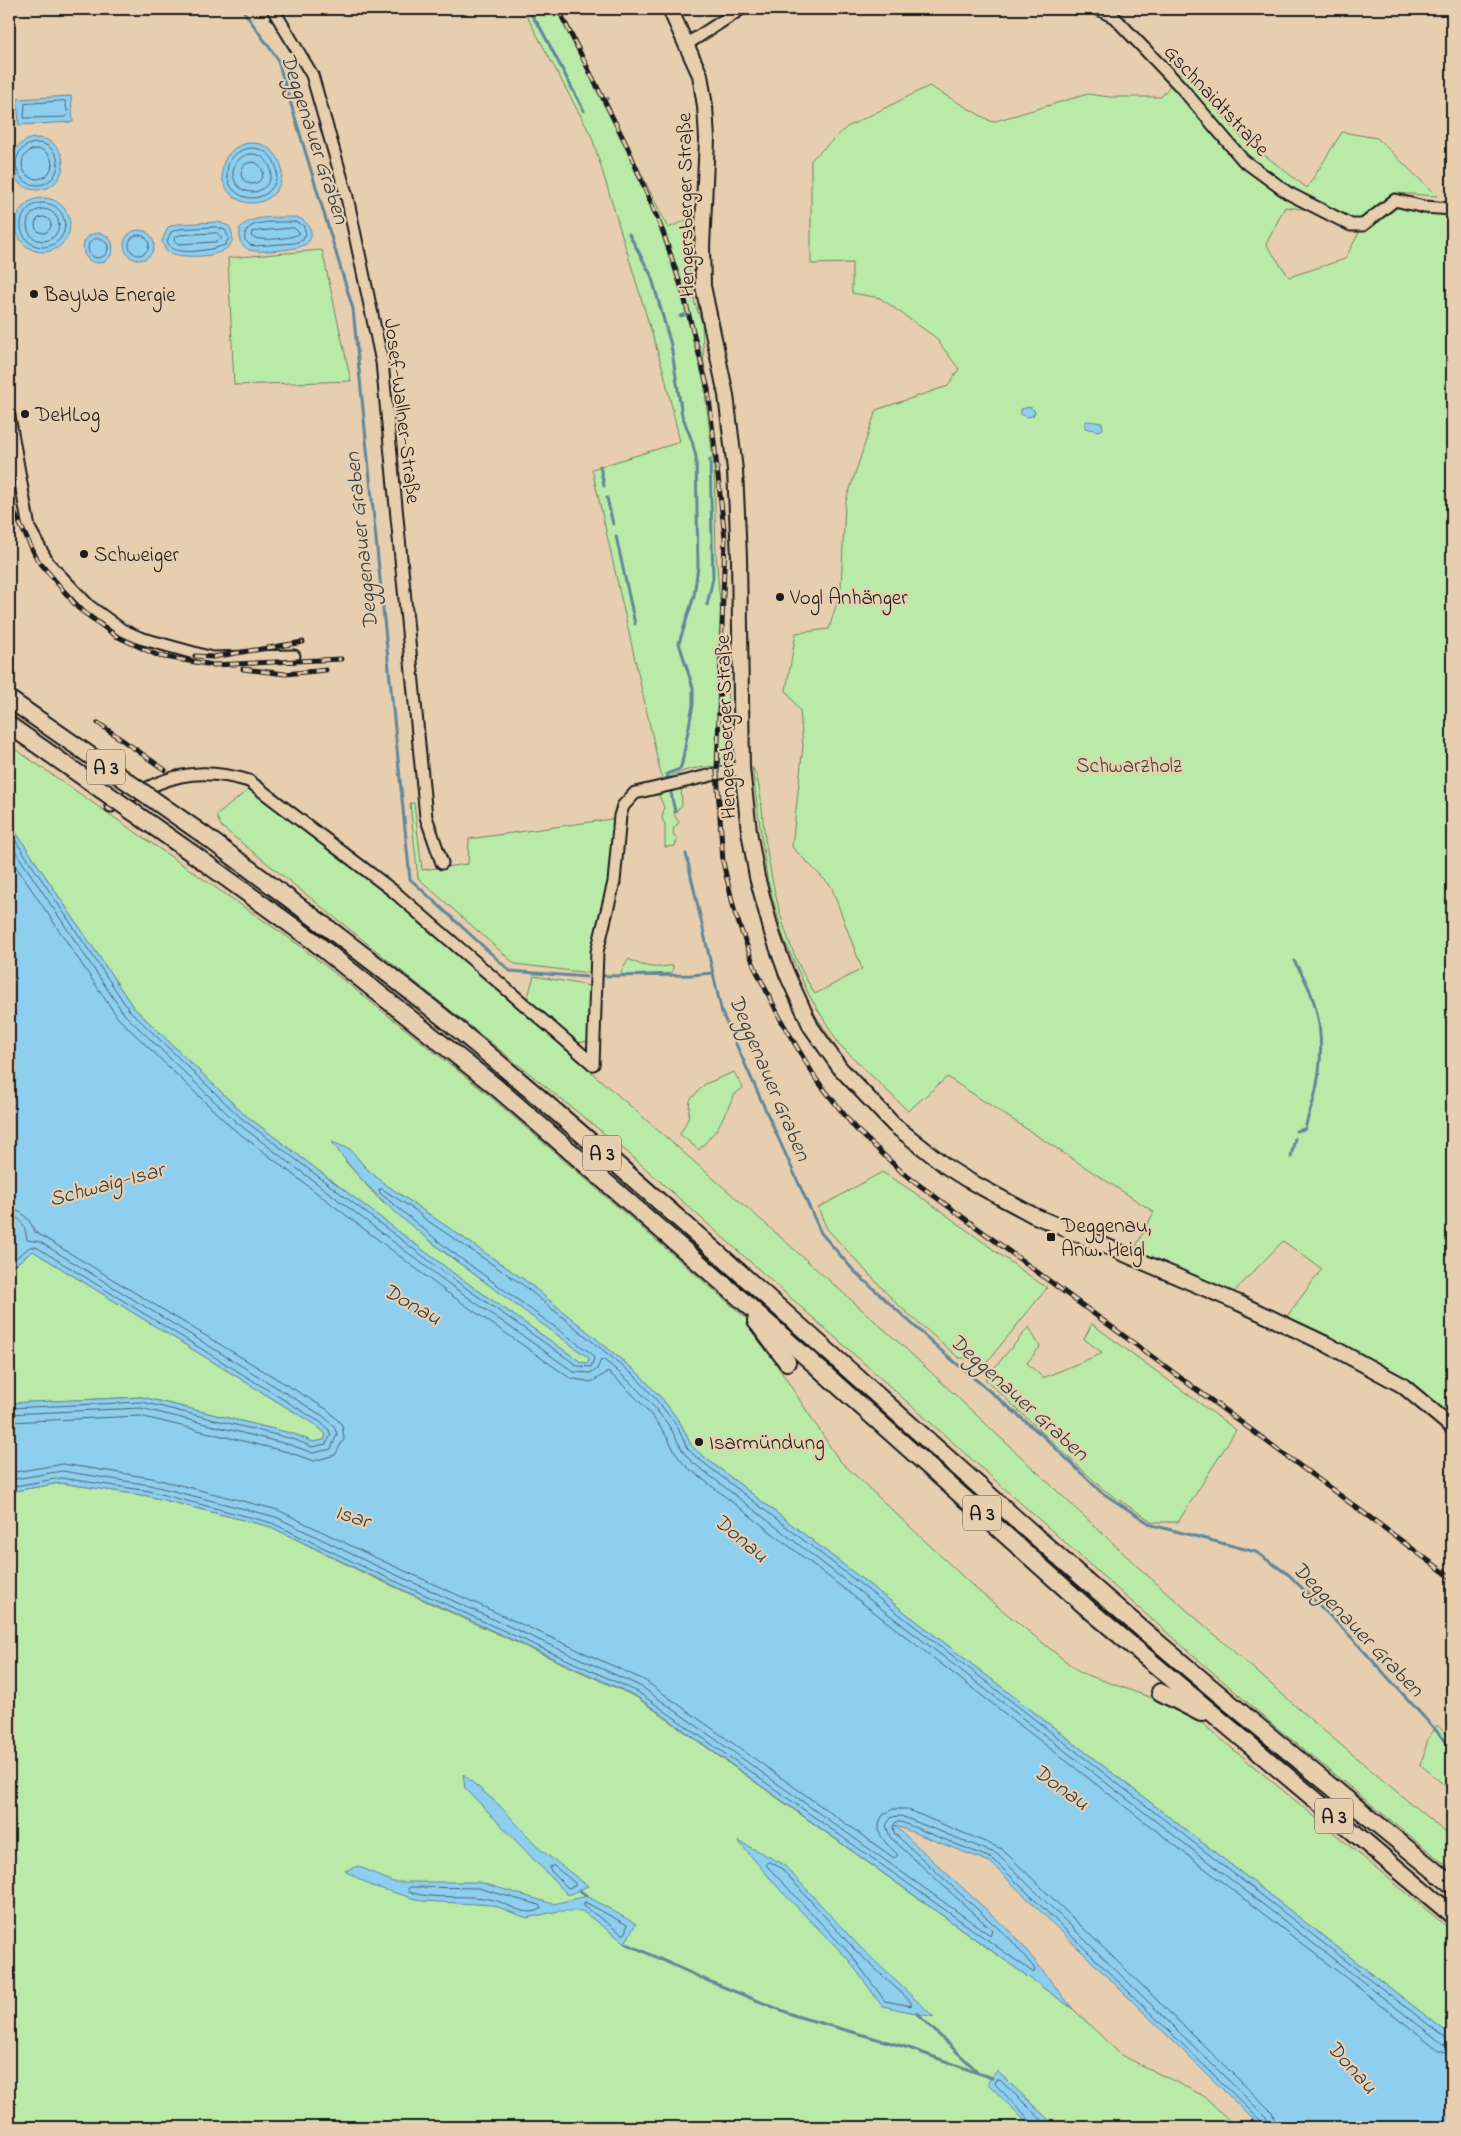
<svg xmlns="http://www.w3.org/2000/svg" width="1461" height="2136" font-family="'Indie Flower',sans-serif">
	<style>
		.green { fill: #baeaa8; stroke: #6b8362 }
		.water { fill: #8eceef; stroke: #60879b }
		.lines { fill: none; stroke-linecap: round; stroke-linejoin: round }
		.shore { stroke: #4a6370; stroke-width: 1 }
		.stream { stroke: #60879b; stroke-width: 3 }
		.minor-casing { stroke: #1c1c1c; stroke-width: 15 }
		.major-casing { stroke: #1c1c1c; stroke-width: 18 }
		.highway-casing { stroke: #1c1c1c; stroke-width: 20 }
		.minor { stroke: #e7ceaf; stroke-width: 11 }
		.major { stroke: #e7ceaf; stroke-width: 14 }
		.highway { stroke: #e7ceaf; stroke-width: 16 }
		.rail-casing { stroke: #1c1c1c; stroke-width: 5 }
		.rail { stroke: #e7ceaf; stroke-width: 3; stroke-dasharray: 9; stroke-linecap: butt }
		.highway-bridge-casing { stroke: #1c1c1c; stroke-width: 20; stroke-linecap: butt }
		.highway-bridge { stroke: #e7ceaf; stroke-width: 16 }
		.poi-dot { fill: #1c1c1c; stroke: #e7ceaf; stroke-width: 2 }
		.labels { text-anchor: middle; stroke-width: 4.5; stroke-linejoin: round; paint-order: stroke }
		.shield { fill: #e7ceaf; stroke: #595148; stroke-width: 1 }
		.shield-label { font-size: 20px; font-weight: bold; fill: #1c1c1c }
		.street-label { font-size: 21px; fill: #1c1c1c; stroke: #e7ceaf }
		.poi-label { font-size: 21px; fill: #1c1c1c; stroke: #e7ceaf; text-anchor: start }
		.park-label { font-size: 21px; fill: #3c4538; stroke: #e7ceaf }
		.water-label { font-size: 22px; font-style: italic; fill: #334046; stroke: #e7ceaf }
	</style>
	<rect width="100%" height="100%" fill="#e7ceaf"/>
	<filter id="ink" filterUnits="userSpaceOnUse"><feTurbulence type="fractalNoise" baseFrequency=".02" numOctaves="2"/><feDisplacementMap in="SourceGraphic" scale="10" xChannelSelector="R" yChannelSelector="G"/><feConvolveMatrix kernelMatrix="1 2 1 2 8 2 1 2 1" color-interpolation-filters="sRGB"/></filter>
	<g filter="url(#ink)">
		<!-- green -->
		<g class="green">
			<path d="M523,9H561L668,228L696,216L689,268L695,304L702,322L705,393L714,468L716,554L733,764L690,769L662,779L592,469L680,442L664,373L592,137Z"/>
			<path d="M1183,70L1241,137L1307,188L1342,132L1377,138L1437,196L1396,193L1362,222H1352L1330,212L1285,207L1266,244L1289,277L1345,259L1361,229L1394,207L1413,211L1452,212V1427L1401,1384L1282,1323L1322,1269L1283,1241L1228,1298L1135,1248L1154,1212L947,1077L908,1111L839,1044L809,995L784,939L767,877L752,767C762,781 762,819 765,838C773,892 785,948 815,994L862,969L831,886L792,847L803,746L800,711L786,690L796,633L829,629L841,588L845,504L876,410L948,386L959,369L935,337L880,298L852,293V263L811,264V160L847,127L929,86L992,122L1088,94L1109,97H1161Z"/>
			<path d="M322,250L351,381L234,385L228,258Z"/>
			<path d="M9,745L299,945L486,1093L746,1318L839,1460L976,1589L1079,1672L1186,1710L1452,1931V2036L698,1452L691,1445L681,1424L664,1401L639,1374L526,1281L382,1182L365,1167L350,1149L345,1161L377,1197L445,1253L589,1358L588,1363L581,1362L456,1275L244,1114L133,1007L9,822Z"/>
			<path d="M750,769C757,846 769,926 805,996C813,1013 825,1029 835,1045L831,1043L795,980L779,936L761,874L753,816Z"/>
			<path d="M681,786L682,805L674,814L679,823L674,827L673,833L677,840L675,846L665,847V824L662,819L664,807L658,793Z"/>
			<path d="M249,789L395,901L769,1227L904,1347L1138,1567L1316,1724L1452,1838V1870L1271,1723L1116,1588L626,1151L222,827L216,816Z"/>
			<path d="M410,803H414L422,870L468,864L469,839L619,818L615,858L589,973L515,964L418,878Z"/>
			<path d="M629,959C644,968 656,969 673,965L672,973L624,975L621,972Z"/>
			<path d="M534,976L590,986L592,1011L588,1041L576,1043L527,1000Z"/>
			<path d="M734,1072L743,1088L735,1094L717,1129L699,1150L680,1134L688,1119L690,1100L705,1084Z"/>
			<path d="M882,1172C939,1206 991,1250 1047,1288L983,1367L972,1358H959L896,1303L827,1229L818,1208Z"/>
			<path d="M33,1251L317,1426L326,1434L324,1440L313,1442L294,1434L142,1397L9,1403V1269Z"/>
			<path d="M1092,1324L1236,1430L1178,1522H1153L1104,1490L985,1379L1029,1327L1040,1347L1027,1363L1043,1378L1103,1353L1084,1339Z"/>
			<path d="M60,1483L148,1496L271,1527L364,1573L636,1697L1073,2009L1121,2055L1204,2096L1236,2127H1056L997,2071L988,2084L1031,2127H9V1492Z"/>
			<path d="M1437,1725L1452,1740V1792L1421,1765L1428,1739Z"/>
		</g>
		<!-- water -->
		<g class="water">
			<path d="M71,96L73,122L19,125L17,99Z"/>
			<circle cx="37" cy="164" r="26"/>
			<circle cx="252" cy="173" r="30"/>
			<circle cx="43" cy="225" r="27"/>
			<path d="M295,217C308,219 319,237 304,245C295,250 259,253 249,250C245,248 243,245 240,242V228C252,214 278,218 295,217Z"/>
			<path d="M218,222L229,226C249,261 178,260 166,251L162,241L168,227L178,224Z"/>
			<circle cx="139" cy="245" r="15"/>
			<circle cx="98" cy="248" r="15"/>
			<path d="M1030,407L1035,411L1033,416L1027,417L1021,415V409Z"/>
			<path d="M1088,421L1102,423L1103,429L1098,431L1085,428V422Z"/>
			<path d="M9,822L133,1007L244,1114L456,1275L581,1362L588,1363L589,1358C549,1329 509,1300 470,1271C419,1233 368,1195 332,1142L350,1149L365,1167L382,1182L526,1281L639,1374L664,1401L681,1424L691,1445L698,1452L1452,2036V2127H1261L990,1862L894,1825L1016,1937L1073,2009L636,1696L364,1572L271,1527L148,1496L60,1483L9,1492V1403L142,1397L294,1434L313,1442L324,1440L326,1434L317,1426L33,1251L9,1269V1237L16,1233L9,1226Z"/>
			<path d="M463,1774L499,1805L540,1849L588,1886L568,1895L465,1788Z"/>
			<path d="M738,1841L783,1864L860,1947L934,2017L882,2006L848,1959L782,1892Z"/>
			<path d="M358,1866L393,1882H479L553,1904L587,1896L636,1924L625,1943L582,1911H559L527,1918L492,1905L422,1901L372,1886L345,1871Z"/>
			<path d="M997,2071L1053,2124L1056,2127H1031L987,2083Z"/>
		</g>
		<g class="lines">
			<!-- shore -->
			<g class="shore">
				<path d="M65,101L68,115L66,117L24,118L25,104Z"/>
				<circle cx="37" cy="164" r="21"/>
				<circle cx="252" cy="173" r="25"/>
				<circle cx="37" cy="164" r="15"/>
				<circle cx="252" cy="173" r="19"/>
				<circle cx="252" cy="173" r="11"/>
				<circle cx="43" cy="225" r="22"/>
				<circle cx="43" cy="225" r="16"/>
				<circle cx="43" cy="225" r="8"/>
				<path d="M295,222L303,225L306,233L303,240L294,243L255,246L250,245L245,240C241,217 281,223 295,222Z"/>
				<path d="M217,227L225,230L229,238L225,245C212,250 184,255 171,248L167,241L171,232L179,229Z"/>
				<path d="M294,228L300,233C293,239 256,242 251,236L252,232Z"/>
				<path d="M217,233L222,238L215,242L179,244L174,241L175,237L180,235Z"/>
				<circle cx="139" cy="245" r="10"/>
				<circle cx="98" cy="248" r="10"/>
				<path d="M9,831L129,1010L240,1117L453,1279L578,1366L591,1367L594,1359L592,1354L448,1249L380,1193L379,1189H382L415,1210L425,1219L523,1285L636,1377L660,1404L677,1426L687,1448L695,1456L1447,2039L1452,2040"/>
				<path d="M9,842L124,1014L236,1122L449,1284L574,1372L592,1373L597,1369L601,1360H604C629,1380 650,1400 669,1426C677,1438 680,1450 691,1461L1443,2044L1452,2046"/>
				<path d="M9,856L118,1018L231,1127L445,1291L570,1378L591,1382L608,1372C629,1389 648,1409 663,1431C672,1444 675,1456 687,1467L1439,2050L1452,2054"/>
				<path d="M9,1209C23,1210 30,1220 35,1232L328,1410L342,1425L344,1439L335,1455L314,1461L288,1452L140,1416L9,1422"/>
				<path d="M9,1216C24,1217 25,1229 27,1240L40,1242L323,1416L334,1426L337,1434L331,1449L313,1453L291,1445L141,1408L9,1414"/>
				<path d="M9,1263L30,1247H36L320,1422L329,1430L331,1435L326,1444L312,1447L293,1439L142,1402L9,1408"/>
				<path d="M9,1473L63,1464L152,1478L278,1510L372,1556L644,1680L894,1858L898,1855C886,1843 872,1833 883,1815L893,1809H906L1002,1849L1272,2112L1277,2127"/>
				<path d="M9,1480L62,1471L150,1485L276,1517L368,1562L642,1687L990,1935L992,1930L890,1837L886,1825L892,1817L901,1816L997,1854L1266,2117L1270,2127"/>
				<path d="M9,1487L61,1478L149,1491L272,1523L366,1568L638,1692L1034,1973L1035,1969L1012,1941L894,1833L893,1826L896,1822H901L993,1859L1262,2122L1263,2127"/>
				<path d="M770,1862L781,1868L856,1951L911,2002V2006L885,2001L852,1956L767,1866V1863Z"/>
				<path d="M554,1866L575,1883V1886L568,1888L550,1870V1867Z"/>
				<path d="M411,1887L478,1888L539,1905L541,1908C527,1919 509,1904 494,1900C466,1893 437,1901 409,1892L408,1889Z"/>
				<path d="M585,1902L627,1925L625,1934H622L584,1906Z"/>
				<path d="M1034,2127L1032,2122L995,2084L996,2080H1000L1049,2127"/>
			</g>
			<!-- stream -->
			<g class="stream">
				<path d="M242,9L277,58L353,309L410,879L510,971L586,977"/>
				<path d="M527,9L540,27L584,111"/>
				<path d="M607,99L608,98"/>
				<path d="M629,234L651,275L671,345L682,415L692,441L696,457L698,566L694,596L679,643L693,688V705L682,763L680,769L667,774L669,782"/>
				<path d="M680,316L684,315"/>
				<path d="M600,466L604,486"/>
				<path d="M607,498L613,524"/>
				<path d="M616,536L635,624"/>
				<path d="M707,605L713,578L710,459"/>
				<path d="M670,788L675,812"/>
				<path d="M686,854L722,1013L821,1233L854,1271L944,1353L1043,1436L1101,1492L1152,1525L1256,1552L1289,1575L1352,1638L1452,1748"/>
				<path d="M1294,961C1323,1004 1326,1049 1314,1099C1311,1109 1307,1119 1305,1129L1296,1131"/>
				<path d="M601,976L691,975L713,973"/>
				<path d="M1291,1157L1295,1138"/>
				<path d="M579,1890L587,1896"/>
				<path d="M625,1943L706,1980L796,2016L909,2048L992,2078"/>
				<path d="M916,2013L977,2071"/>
			</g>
			<defs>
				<g id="minor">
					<path d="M273,9L312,75L347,197L382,362L426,817L442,863"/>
					<path d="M1098,9L1114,17L1180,86L1243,160L1288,193L1351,225H1363L1395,200L1424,207L1452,209"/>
					<path d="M687,44L741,9"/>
					<path d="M9,416L29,528L48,563L89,606L122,630L140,638L212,658L294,656"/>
					<path d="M111,806C162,780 190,763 249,781L392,890L593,1064"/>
					<path d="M593,1064L597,952L614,882L620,816L623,806L635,793L742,768"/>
				</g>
				<path id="major" d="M670,9L700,75L705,106L707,139L702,247L703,286L726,395L735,470L739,557L742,768L749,831L757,877L772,933L786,972L811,1027L840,1068L894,1125L947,1167L966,1179L1033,1215L1239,1303L1326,1344L1402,1385L1452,1427"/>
				<g id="highway">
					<path d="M204,835C307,912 410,988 508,1071C709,1241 901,1419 1099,1592C1214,1692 1333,1788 1452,1885"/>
					<path d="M193,854L312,940L496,1087L750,1307L1085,1606L1452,1915"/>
					<path d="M756,1321L787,1362"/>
					<path d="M1160,1692L1201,1713"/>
				</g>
			</defs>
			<!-- minor casing -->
			<use href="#minor" class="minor-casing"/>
			<!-- major casing -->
			<use href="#major" class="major-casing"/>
			<!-- highway casing -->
			<use href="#highway" class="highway-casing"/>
			<!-- minor -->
			<use href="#minor" class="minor"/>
			<!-- major -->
			<use href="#major" class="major"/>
			<!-- highway -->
			<use href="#highway" class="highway"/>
			<defs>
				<g id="rail">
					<path d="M558,9L627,146L663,232L682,289L708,389L725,538L717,772L723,862L735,913L755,968L782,1022L816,1079L855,1128L903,1173L1452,1578"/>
					<path d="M9,489L14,512L37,559L78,608L116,636L159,656L213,665L341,659"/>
					<path d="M195,656L213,657L303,642"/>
					<path d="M243,669L285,674L326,670"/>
					<path d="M98,723L165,770"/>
				</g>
			</defs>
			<!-- rail casing -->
			<use href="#rail" class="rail-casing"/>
			<!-- rail -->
			<use href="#rail" class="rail"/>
			<defs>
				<g id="highway-bridge">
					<path d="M9,699L204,835"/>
					<path d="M9,725L193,854"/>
				</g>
			</defs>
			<!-- highway-bridge casing -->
			<use href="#highway-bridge" class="highway-bridge-casing"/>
			<!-- highway-bridge -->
			<use href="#highway-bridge" class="highway-bridge"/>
		</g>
	</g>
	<!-- markers -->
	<g class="poi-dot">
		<circle cx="34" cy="294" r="5"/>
		<circle cx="25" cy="414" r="5"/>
		<circle cx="84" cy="554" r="5"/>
		<circle cx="780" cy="597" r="5"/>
		<rect x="1046" y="1232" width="10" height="10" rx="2.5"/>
		<circle cx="699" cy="1442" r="5"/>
	</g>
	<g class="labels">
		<!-- shield labels -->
		<g class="shield">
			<rect x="87" y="749.5" width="38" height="35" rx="4"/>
			<rect x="583" y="1135.5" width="38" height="35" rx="4"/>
			<rect x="963" y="1495.5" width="38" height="35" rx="4"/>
			<rect x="1315" y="1798.5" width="38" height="35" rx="4"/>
		</g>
		<g class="shield-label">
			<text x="106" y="774">A 3</text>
			<text x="602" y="1160">A 3</text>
			<text x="982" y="1520">A 3</text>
			<text x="1334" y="1823">A 3</text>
		</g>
		<!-- street labels -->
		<g class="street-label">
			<text transform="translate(1217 100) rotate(47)" y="7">Gschnaidtstraße</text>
			<text transform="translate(685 205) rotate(-91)" y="7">Hengersberger Straße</text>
			<text transform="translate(403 411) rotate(83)" y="7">Josef-Wallner-Straße</text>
			<text transform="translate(725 727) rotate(-92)" y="7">Hengersberger Straße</text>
		</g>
		<!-- poi labels -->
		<g class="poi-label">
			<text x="44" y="301">BayWa Energie</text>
			<text x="35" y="421">DeHLog</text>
			<text x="94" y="561">Schweiger</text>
			<text x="790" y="604">Vogl Anhänger</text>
			<text x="1061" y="1232">Deggenau,<tspan x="1061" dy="24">Anw. Heigl</tspan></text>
			<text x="709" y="1449">Isarmündung</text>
		</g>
		<!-- park labels -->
		<g class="park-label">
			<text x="1129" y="772">Schwarzholz</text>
		</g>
		<!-- water labels -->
		<g class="water-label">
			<text transform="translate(316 138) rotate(72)" y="8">Deggenauer Graben</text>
			<text transform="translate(360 541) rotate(-96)" y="8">Deggenauer Graben</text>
			<text transform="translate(771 1077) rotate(67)" y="8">Deggenauer Graben</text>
			<text transform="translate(106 1183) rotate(-15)" y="8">Schwaig-Isar</text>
			<text transform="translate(413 1303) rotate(30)" y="8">Donau</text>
			<text transform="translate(1020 1396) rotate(42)" y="8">Deggenauer Graben</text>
			<text transform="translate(353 1515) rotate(18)" y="8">Isar</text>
			<text transform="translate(742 1537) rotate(40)" y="8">Donau</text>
			<text transform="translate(1359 1628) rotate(46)" y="8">Deggenauer Graben</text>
			<text transform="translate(1062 1786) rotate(36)" y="8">Donau</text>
			<text transform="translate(1353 2066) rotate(48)" y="8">Donau</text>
		</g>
	</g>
	<!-- margin -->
	<rect width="1461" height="2136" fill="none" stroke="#e7ceaf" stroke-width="30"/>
	<rect x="15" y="15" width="1431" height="2106" fill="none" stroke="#1c1c1c" stroke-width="2" filter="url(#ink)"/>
</svg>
